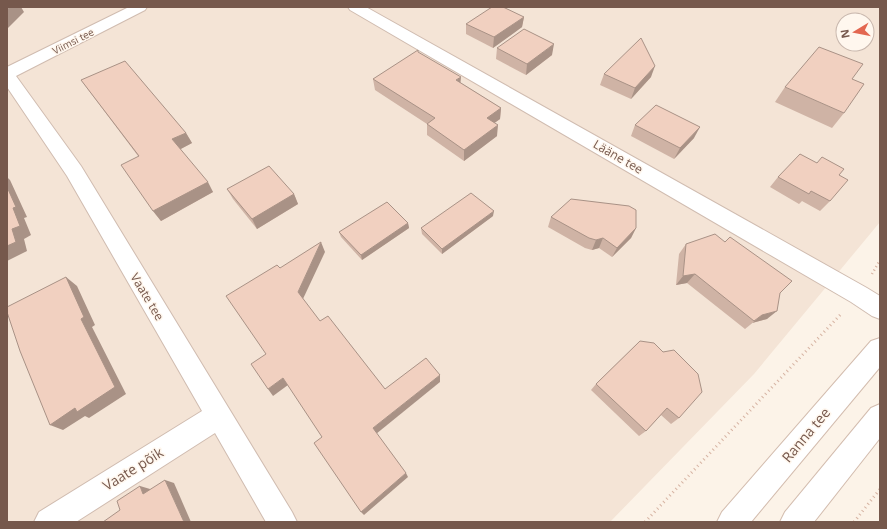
<svg xmlns="http://www.w3.org/2000/svg" width="887" height="529" font-family="'Open Sans',sans-serif">
	<style>
		.residential { fill: #f4e4d6; fill-rule: evenodd }
		.lines { fill: none; stroke-linecap: round; stroke-linejoin: round }
		.minor-casing { stroke: #d0bcb0; stroke-width: 2 }
		.secondary-casing { stroke: #d3bcae; stroke-width: 2 }
		.path-far1 { stroke: #d6b3a2; stroke-width: 2.5; stroke-dasharray: 1 3; stroke-linecap: butt }
		.path { stroke: #d6b3a2; stroke-width: 3; stroke-dasharray: 1 3.5; stroke-linecap: butt }
		.minor { fill: #fff; fill-rule: evenodd }
		.secondary { fill: #fff; fill-rule: evenodd }
		.wall { fill: #cfb3a5 }
		.shaded-wall { fill: #a99286 }
		.building { fill: #f1d0c0; stroke: #a99286 }
		.labels { text-anchor: middle; stroke-width: 3; stroke-linejoin: round; paint-order: stroke }
		.far-street-label { font-size: 10px; fill: #76584c; stroke: #fff7ee }
		.street-label { font-size: 12px; fill: #76584c; stroke: #fff7ee }
		.near-street-label { font-size: 14px; fill: #76584c; stroke: #fff7ee }
	</style>
	<rect width="100%" height="100%" fill="#fcf3e8"/>
	<!-- residential -->
	<path class="residential" d="M7,7H880V222L754,374L610,522H7ZM843,20H867V44H843Z"/>
	<g class="lines">
		<defs>
			<g id="minor">
				<path d="M129,7H147L145,10L16,76L81,166L292,512L297,522H266L215,433L76,522H34L39,512L202,411L67,176L7,87V67Z"/>
				<path d="M348,7H366L867,288L880,296V319L872,316L851,302L350,10Z"/>
			</g>
			<g id="secondary">
				<path d="M880,338V367L751,522H717L722,512L871,341Z"/>
				<path d="M880,404V438L814,522H780L785,512L871,408Z"/>
			</g>
		</defs>
		<!-- minor casing -->
		<use href="#minor" class="minor-casing"/>
		<!-- secondary casing -->
		<use href="#secondary" class="secondary-casing"/>
		<!-- path-far1 -->
		<path class="path-far1" d="M872,274L880,260"/>
		<!-- path -->
		<g class="path">
			<path d="M645,522L841,314"/>
			<path d="M854,522L880,489"/>
		</g>
		<!-- minor -->
		<use href="#minor" class="minor"/>
		<!-- secondary -->
		<use href="#secondary" class="secondary"/>
	</g>
	<!-- wall -->
	<g class="wall">
		<path d="M524,17L522,27L493,48L466,34V24Z"/>
		<path d="M497,48L552,55L526,75L496,59Z"/>
		<path d="M418,52L461,83L501,108L500,119L494,123L497,136L464,161L427,135V124L375,90L373,79Z"/>
		<path d="M604,74L651,77L631,99L600,85Z"/>
		<path d="M81,80L186,133L192,143L180,149L213,192L161,221L153,211L138,156Z"/>
		<path d="M785,87L844,113L832,128L775,102Z"/>
		<path d="M635,125L694,138L674,159L631,136Z"/>
		<path d="M839,175L830,201L820,211L802,201L799,204L770,187L778,177Z"/>
		<path d="M227,189L294,194L298,204L257,229L233,199Z"/>
		<path d="M493,216L442,254L422,234L421,228Z"/>
		<path d="M551,217L636,228L631,238L612,257L599,248L592,250L585,248L548,227Z"/>
		<path d="M408,223L409,228L362,260L341,237L339,232Z"/>
		<path d="M686,244L780,293L767,319L752,323L745,329L687,283L676,285L679,254Z"/>
		<path d="M640,341L679,418L671,424L661,415L646,431L639,436L591,390L596,384Z"/>
	</g>
	<!-- shaded-wall -->
	<g class="shaded-wall">
		<path d="M10,7H21L24,12L7,29V9Z"/>
		<path d="M524,17L522,27L493,48L494,37Z"/>
		<path d="M554,44L552,55L526,75L527,64Z"/>
		<path d="M655,66L651,77L631,99L635,88Z"/>
		<path d="M461,77L460,88L456,80Z"/>
		<path d="M501,108L500,119L486,129L487,118Z"/>
		<path d="M498,125L497,136L464,161V150Z"/>
		<path d="M700,127L694,138L674,159L680,148Z"/>
		<path d="M186,133L192,143L179,150L172,139Z"/>
		<path d="M7,177L10,180L27,217L24,218L31,235L24,239L27,251L7,261V246L12,229L7,187Z"/>
		<path d="M208,182L213,192L161,221L153,211Z"/>
		<path d="M294,194L298,204L257,229L252,219Z"/>
		<path d="M494,211L493,216L442,254V249Z"/>
		<path d="M408,223L409,228L362,260L361,255Z"/>
		<path d="M636,228L631,238L612,257L617,248Z"/>
		<path d="M603,238L599,248L592,250L596,240Z"/>
		<path d="M321,242L325,252L302,301L298,292Z"/>
		<path d="M695,274L687,283L676,285L683,276Z"/>
		<path d="M66,277L77,286L95,325L92,327L126,394L89,418L85,416L63,430L50,425L81,319Z"/>
		<path d="M777,311L767,319L752,323L745,329L762,315Z"/>
		<path d="M440,375V382L376,434L373,428Z"/>
		<path d="M283,378L288,385L273,396L268,389Z"/>
		<path d="M406,473L408,477L364,515L361,512Z"/>
		<path d="M165,480L174,483L191,522H184Z"/>
		<path d="M140,486L150,489L152,497L143,494Z"/>
	</g>
	<!-- building -->
	<g class="building">
		<path d="M492,7H503L524,17L494,37L466,24Z"/>
		<path d="M524,29L554,44L527,64L497,48Z"/>
		<path d="M641,38L655,66L635,88L604,74Z"/>
		<path d="M819,47L863,64L852,79L864,84L844,113L785,87Z"/>
		<path d="M418,50V52L461,77L456,80L501,108L487,118L498,125L464,150L427,124L435,118L373,79Z"/>
		<path d="M125,61L186,133L172,139L208,182L153,211L121,165L139,156L81,80Z"/>
		<path d="M656,105L700,127L680,148L635,125Z"/>
		<path d="M800,154L817,163L822,157L844,169L839,175L848,180L830,201L811,191L809,194L778,177Z"/>
		<path d="M269,166L294,194L252,219L227,189Z"/>
		<path d="M7,187L16,207L13,208L20,226L12,229L16,242L7,246Z"/>
		<path d="M471,193L494,211L442,249L421,228Z"/>
		<path d="M571,199L629,206L636,210V228L617,248L603,238L596,240L589,238L551,217Z"/>
		<path d="M387,202L408,223L361,255L339,232Z"/>
		<path d="M715,234L725,242L730,237L792,281L780,293L777,311L762,315L754,321L695,274L683,276L686,244Z"/>
		<path d="M321,242L298,292L320,321L328,316L385,389L426,358L440,375L373,428L406,473L361,512L314,443L322,437L283,378L268,389L251,364L266,354L226,296L277,265L280,268Z"/>
		<path d="M66,277L84,317L81,319L115,387L77,412L75,408L50,425L20,351L7,312V307Z"/>
		<path d="M640,341L654,343L663,352L674,350L698,374L702,392L679,418L667,408L646,431L596,384Z"/>
		<path d="M165,480L184,522H103L120,510L117,501L140,486L143,494Z"/>
	</g>
	<g class="labels">
		<!-- far-street labels -->
		<g class="far-street-label">
			<text transform="translate(73 41) rotate(-27)" y="4">Viimsi tee</text>
		</g>
		<!-- street labels -->
		<g class="street-label">
			<text transform="translate(618 157) rotate(30)" y="4">Lääne tee</text>
			<text transform="translate(147 297) rotate(59)" y="4">Vaate tee</text>
		</g>
		<!-- near-street labels -->
		<g class="near-street-label">
			<text transform="translate(806 435) rotate(-50)" y="5">Ranna tee</text>
			<text transform="translate(133 469) rotate(-32)" y="5">Vaate põik</text>
		</g>
	</g>
	<!-- border -->
	<rect width="887" height="529" fill="none" stroke="#76584c" stroke-width="16"/>
	<!-- north arrow -->
	<g transform="translate(855 32) rotate(260)"><circle r="19" fill="#fff7ee" stroke="#c8b7ad"/>
	<path d="M0-3L7 15L0 10L-7 15Z" fill="#e36750"/>
	<text y="-6" font-size="11" font-weight="bold" text-anchor="middle" fill="#76584c">N</text>
	</g>
</svg>
